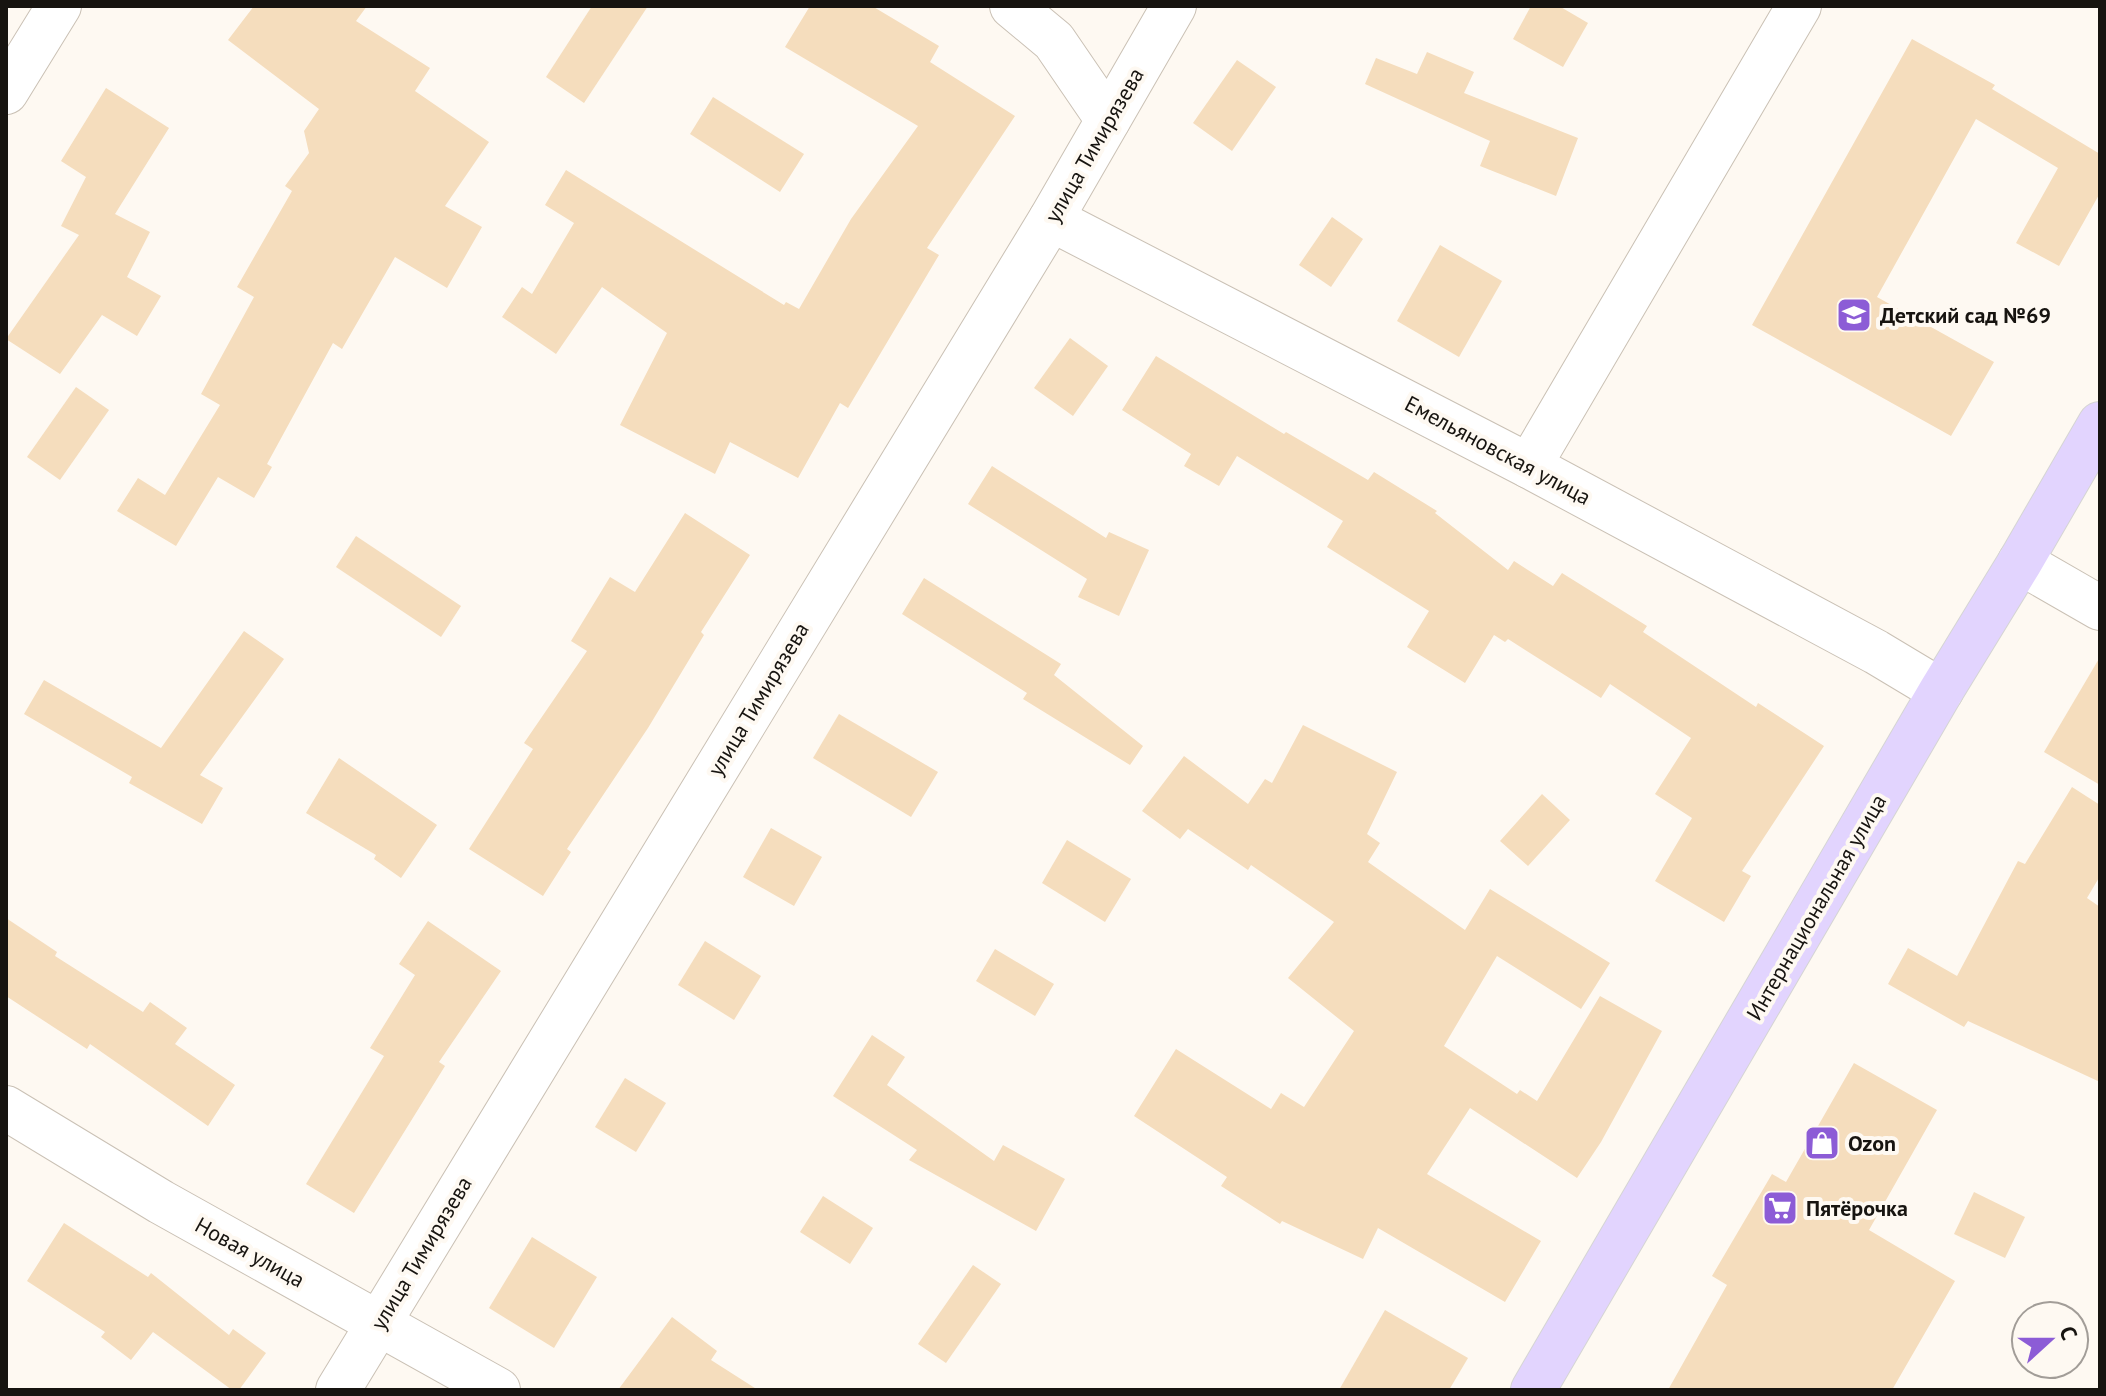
<svg xmlns="http://www.w3.org/2000/svg" width="2106" height="1396" font-family="'PT Sans',sans-serif">
	<style>
		.building { fill: #f5ddbd }
		.lines { fill: none; stroke-linecap: round; stroke-linejoin: round }
		.minor-casing { stroke: #cac1b5; stroke-width: 46 }
		.major-casing { stroke: #d5d5d4; stroke-width: 46 }
		.minor { stroke: #fff; stroke-width: 44 }
		.major { stroke: #e2d4fe; stroke-width: 44 }
		.labels { text-anchor: middle; stroke-width: 8; stroke-linejoin: round; paint-order: stroke }
		.street-label { font-size: 22px; fill: #171410; stroke: #fef9f2 }
		.poi-label { font-size: 22px; font-weight: bold; fill: #171410; stroke: #fef9f2; text-anchor: start }
	</style>
	<rect width="100%" height="100%" fill="#fef9f2"/>
	<!-- building -->
	<g class="building">
		<path d="M254,6H367L356,21L430,68L415,91L489,142L445,206L482,227L447,288L395,257L342,349L333,343L267,464L272,467L254,498L218,477L176,546L117,511L138,478L165,495L220,405L201,394L254,297L237,287L292,191L285,186L309,153L304,131L319,109L228,40Z"/>
		<path d="M592,6H648L584,103L546,77Z"/>
		<path d="M810,6H872L939,46L930,62L1015,116L927,248L939,255L848,408L840,403L798,478L730,442L715,474L620,425L667,333L602,287L556,354L502,317L522,287L532,294L574,223L545,205L566,170L784,305L786,302L799,309L851,219L918,126L785,47Z"/>
		<path d="M1531,6H1559L1588,23L1563,67L1513,39Z"/>
		<path d="M1912,39L1995,85L1992,89L2100,154V193L2059,266L2016,243L2058,168L1976,119L1877,297L1994,362L1951,436L1752,325Z"/>
		<path d="M1427,52L1474,72L1464,93L1578,138L1556,196L1480,166L1490,141L1365,84L1376,58L1417,74Z"/>
		<path d="M1237,60L1276,87L1232,151L1193,123Z"/>
		<path d="M106,88L169,128L115,214L150,232L127,277L161,296L137,336L102,315L60,374L6,339L79,235L61,226L86,177L61,161Z"/>
		<path d="M713,97L804,154L780,192L690,134Z"/>
		<path d="M1332,217L1363,239L1331,287L1299,265Z"/>
		<path d="M1440,245L1502,281L1459,357L1397,321Z"/>
		<path d="M1070,338L1108,366L1073,416L1034,388Z"/>
		<path d="M1156,356L1284,434L1286,432L1368,480L1374,472L1437,511L1435,513L1508,570L1514,561L1553,586L1562,573L1647,626L1643,632L1756,707L1758,703L1824,746L1742,871L1751,876L1724,922L1655,881L1692,818L1655,794L1691,738L1610,684L1601,698L1508,639L1505,642L1494,635L1465,683L1407,647L1429,611L1327,547L1343,521L1237,456L1219,486L1184,466L1191,454L1122,410Z"/>
		<path d="M76,387L109,410L60,480L27,457Z"/>
		<path d="M992,466L1106,538L1109,532L1149,550L1119,616L1078,597L1087,579L968,504Z"/>
		<path d="M685,513L750,555L701,632L704,635L648,728L567,849L571,852L543,896L469,849L533,749L524,743L587,651L571,641L610,577L635,592Z"/>
		<path d="M356,536L461,606L441,637L336,567Z"/>
		<path d="M924,578L1061,664L1054,675L1143,746L1130,765L1023,699L1027,693L902,614Z"/>
		<path d="M244,631L284,659L200,775L223,788L202,824L129,783L132,777L24,714L44,680L161,748Z"/>
		<path d="M2100,657V785L2044,752Z"/>
		<path d="M839,714L938,772L911,817L813,758Z"/>
		<path d="M1303,725L1397,772L1367,834L1380,843L1368,862L1465,930L1490,889L1610,963L1581,1009L1497,956L1444,1046L1517,1094L1520,1090L1537,1101L1600,996L1662,1031L1601,1142L1577,1178L1470,1108L1427,1174L1541,1241L1505,1302L1378,1228L1363,1259L1282,1221L1280,1224L1221,1186L1227,1177L1134,1116L1176,1049L1271,1109L1281,1093L1304,1107L1354,1031L1288,978L1334,922L1251,865L1248,870L1188,829L1180,839L1142,811L1184,756L1248,804L1265,779L1272,783Z"/>
		<path d="M339,758L437,825L401,878L374,859L376,855L306,813Z"/>
		<path d="M2072,787L2100,805V876L2087,898L2100,907V1082L1968,1021L1964,1027L1888,984L1908,948L1957,976L2018,861L2025,864Z"/>
		<path d="M1542,794L1570,820L1528,866L1500,841Z"/>
		<path d="M771,828L822,857L794,906L743,877Z"/>
		<path d="M1067,840L1131,879L1105,922L1042,883Z"/>
		<path d="M6,918L57,952L55,956L143,1012L150,1002L187,1028L175,1044L235,1085L208,1126L90,1044L87,1049L6,996Z"/>
		<path d="M428,921L501,971L439,1062L445,1066L354,1213L306,1184L384,1056L370,1048L415,975L399,964Z"/>
		<path d="M705,941L761,976L734,1020L678,985Z"/>
		<path d="M995,949L1054,984L1035,1016L976,981Z"/>
		<path d="M872,1035L905,1057L887,1085L994,1161L1003,1145L1065,1179L1036,1231L909,1160L917,1150L833,1096Z"/>
		<path d="M1854,1063L1937,1110L1869,1230L1955,1281L1892,1390H1668L1727,1285L1712,1276L1772,1174L1786,1182Z"/>
		<path d="M625,1078L666,1103L636,1152L595,1127Z"/>
		<path d="M1974,1192L2025,1217L2005,1258L1954,1234Z"/>
		<path d="M823,1196L873,1228L850,1264L800,1232Z"/>
		<path d="M64,1223L148,1277L151,1273L229,1335L233,1329L266,1353L239,1390H232L153,1332L131,1360L101,1337L105,1332L27,1281Z"/>
		<path d="M532,1237L597,1277L554,1348L489,1308Z"/>
		<path d="M973,1265L1001,1284L946,1363L918,1344Z"/>
		<path d="M1385,1310L1468,1358L1449,1390H1339Z"/>
		<path d="M672,1317L717,1351L711,1360L758,1390H618Z"/>
	</g>
	<g class="lines">
		<defs>
			<g id="minor">
				<path d="M1012,6L1054,41L1108,120"/>
				<path d="M6,92L59,6"/>
				<path d="M1051,219L1529,466L1876,652L1941,691"/>
				<path d="M1529,466L1799,6"/>
				<path d="M2020,562L2100,608"/>
				<path d="M6,1108L161,1202L498,1390"/>
				<path d="M338,1390L1051,219L1174,6"/>
			</g>
			<path id="major" d="M1533,1390L1941,691L2020,562L2100,424"/>
		</defs>
		<!-- minor casing -->
		<use href="#minor" class="minor-casing"/>
		<!-- major casing -->
		<use href="#major" class="major-casing"/>
		<!-- minor -->
		<use href="#minor" class="minor"/>
		<!-- major -->
		<use href="#major" class="major"/>
	</g>
	<!-- icons -->
	<defs>
		<symbol id="school-square" viewBox="-11 -11 22 22"><rect x="-9" y="-9" width="18" height="18" rx="4" fill="#8c5cd6" stroke="#fef9f2"/><path d="M0-5L7-2L0 1L-7-2ZM-4 1L0 2.5L4 1V4Q0 6-4 4Z" fill="#fff"/></symbol>
		<symbol id="shop-square" viewBox="-11 -11 22 22"><rect x="-9" y="-9" width="18" height="18" rx="4" fill="#8c5cd6" stroke="#fef9f2"/><path d="M-5-2.5h2.3a2.7 3.5 0 0 1 5.4 0H5L5.5 6h-11ZM-1.5-2.5h3a1.5 2.3 0 0 0-3 0Z" fill="#fff"/></symbol>
		<symbol id="supermarket-square" viewBox="-11 -11 22 22"><rect x="-9" y="-9" width="18" height="18" rx="4" fill="#8c5cd6" stroke="#fef9f2"/><path d="M-6-5.5h2.5l.6 2H6L4.5 2H-2.5L-4.4-4H-6ZM-1.5 3.2a1.3 1.3 0 1 0 .1 0ZM3 3.2a1.3 1.3 0 1 0 .1 0Z" fill="#fff"/></symbol>
	</defs>
	<g fill-rule="evenodd">
		<use href="#school-square" x="1834" y="295" width="40" height="40"/>
		<use href="#shop-square" x="1802" y="1123" width="40" height="40"/>
		<use href="#supermarket-square" x="1760" y="1188" width="40" height="40"/>
	</g>
	<g class="labels">
		<!-- street labels -->
		<g class="street-label">
			<text transform="translate(1094 145) rotate(-60)" y="8">улица Тимирязева</text>
			<text transform="translate(1498 450) rotate(28)" y="8">Емельяновская улица</text>
			<text transform="translate(758 699) rotate(-59)" y="8">улица Тимирязева</text>
			<text transform="translate(1816 907) rotate(-60)" y="8">Интернациональная улица</text>
			<text transform="translate(250 1252) rotate(29)" y="8">Новая улица</text>
			<text transform="translate(421 1253) rotate(-59)" y="8">улица Тимирязева</text>
		</g>
		<!-- poi labels -->
		<g class="poi-label">
			<text x="1880" y="323">Детский сад №69</text>
			<text x="1848" y="1151">Ozon</text>
			<text x="1806" y="1216">Пятёрочка</text>
		</g>
	</g>
	<!-- border -->
	<rect width="2106" height="1396" fill="none" stroke="#171410" stroke-width="16"/>
	<!-- north arrow -->
	<g transform="translate(2050 1340) rotate(69)"><circle r="38" fill="#fef9f2" stroke="#a29d98" stroke-width="2"/>
	<path d="M0-6L14 30L0 20L-14 30Z" fill="#8c5cd6"/>
	<text y="-12" font-size="22" font-weight="bold" text-anchor="middle" fill="#171410">С</text>
	</g>
</svg>
